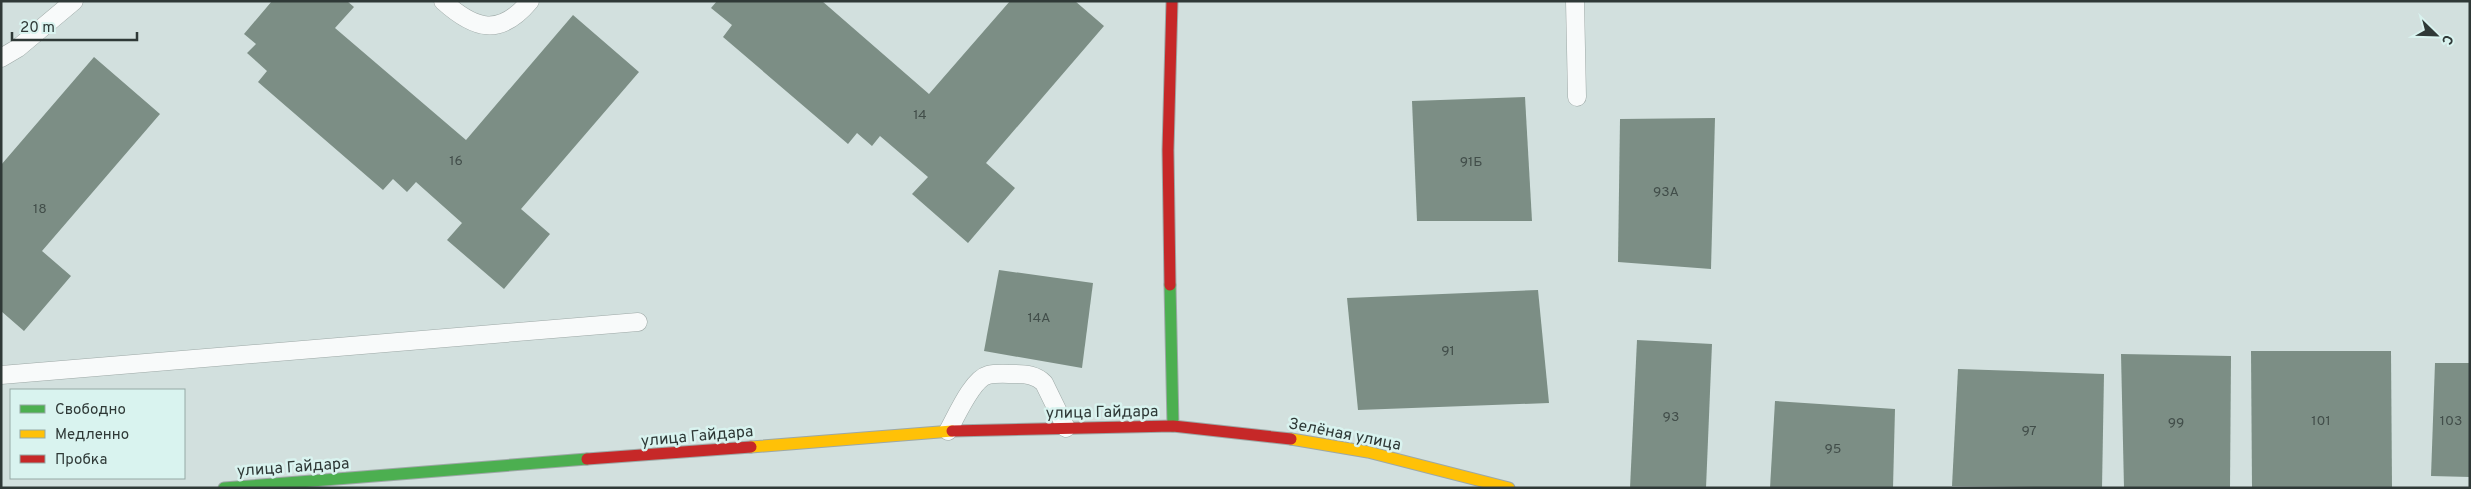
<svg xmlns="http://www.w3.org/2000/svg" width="2471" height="489" font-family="Overpass,sans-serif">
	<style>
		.building { fill: #7c8e85 }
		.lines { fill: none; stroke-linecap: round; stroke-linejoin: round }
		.lane-casing { stroke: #9da8a6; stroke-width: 19 }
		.fast-casing { stroke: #9da8a6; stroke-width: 13 }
		.slow-casing { stroke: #9da8a6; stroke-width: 13 }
		.jam-casing { stroke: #9da8a6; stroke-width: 13 }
		.lane { stroke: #f8fafa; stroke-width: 18 }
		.fast { stroke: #4caf50; stroke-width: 11 }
		.slow { stroke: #ffc107; stroke-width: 11 }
		.jam { stroke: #c62828; stroke-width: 11 }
		.labels { text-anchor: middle; stroke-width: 5; stroke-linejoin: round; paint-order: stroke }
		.number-label { font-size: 14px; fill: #424e4a }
		.street-label { font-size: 16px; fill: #2f3937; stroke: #d9f3ef }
	</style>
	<rect width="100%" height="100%" fill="#d2e0de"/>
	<!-- building -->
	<g class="building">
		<path d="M272,1H347L354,7L335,28L466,140L573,15L639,72L521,209L550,234L504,289L447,240L462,223L416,182L407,192L393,179L383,190L258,82L267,71L247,53L256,44L244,34Z"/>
		<path d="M717,1H822L929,94L1010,1H1075L1104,26L986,163L1015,188L968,243L912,194L928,177L880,136L872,146L857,133L848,144L723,37L732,25L711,8Z"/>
		<path d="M94,57L160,114L42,251L71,276L24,331L1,311V165Z"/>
		<path d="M1525,97L1532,221H1417L1412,101Z"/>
		<path d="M1715,118L1711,269L1618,262L1620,119Z"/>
		<path d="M999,270L1093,283L1082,368L984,351Z"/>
		<path d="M1538,290L1549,403L1358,410L1347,298Z"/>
		<path d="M1637,340L1712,344L1706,488H1630Z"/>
		<path d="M2251,351H2391L2392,488H2252Z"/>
		<path d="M2121,354L2231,356L2230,488H2124Z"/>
		<path d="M2435,363H2470V477L2431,476Z"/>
		<path d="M1958,369L2104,374L2102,488L1952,486Z"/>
		<path d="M1775,401L1895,409L1893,488H1770Z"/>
	</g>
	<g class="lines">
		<defs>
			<g id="lane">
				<path d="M443,1C475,30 500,37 530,1"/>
				<path d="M1575,1L1577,97"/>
				<path d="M1,58L18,48L74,1"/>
				<path d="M1,375L638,322"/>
				<path d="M948,431C956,417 972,379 988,375C996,373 1007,374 1015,374C1026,374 1036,375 1044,383L1066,428"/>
			</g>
			<g id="fast">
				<path d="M1170,285L1173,426"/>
				<path d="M224,488L587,459"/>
			</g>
			<g id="slow">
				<path d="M1291,439L1368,452L1509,488"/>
				<path d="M751,447L952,431"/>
			</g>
			<g id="jam">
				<path d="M1170,285L1168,150L1172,1"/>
				<path d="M952,431L1173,426L1291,439"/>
				<path d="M587,459L751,447"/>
			</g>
		</defs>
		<!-- lane casing -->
		<use href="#lane" class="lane-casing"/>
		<!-- fast casing -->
		<use href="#fast" class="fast-casing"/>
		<!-- slow casing -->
		<use href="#slow" class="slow-casing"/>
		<!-- jam casing -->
		<use href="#jam" class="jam-casing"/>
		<!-- lane -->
		<use href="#lane" class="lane"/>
		<!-- fast -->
		<use href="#fast" class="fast"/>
		<!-- slow -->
		<use href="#slow" class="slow"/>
		<!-- jam -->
		<use href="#jam" class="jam"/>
	</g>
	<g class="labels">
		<!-- number labels -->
		<g class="number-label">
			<text x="920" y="119">14</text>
			<text x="456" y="165">16</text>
			<text x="1471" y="166">91Б</text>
			<text x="1666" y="196">93А</text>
			<text x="40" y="213">18</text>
			<text x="1039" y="322">14А</text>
			<text x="1448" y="355">91</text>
			<text x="1671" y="421">93</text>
			<text x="2321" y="425">101</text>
			<text x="2451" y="425">103</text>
			<text x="2176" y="427">99</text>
			<text x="2029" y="435">97</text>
			<text x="1833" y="453">95</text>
		</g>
		<!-- street labels -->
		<g class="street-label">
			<text transform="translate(1102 411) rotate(-1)" y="6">улица Гайдара</text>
			<text transform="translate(1345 433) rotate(11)" y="6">Зелёная улица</text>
			<text transform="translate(697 435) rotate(-5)" y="6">улица Гайдара</text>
			<text transform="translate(293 466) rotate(-4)" y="6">улица Гайдара</text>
		</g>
	</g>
	<!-- border -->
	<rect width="2471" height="489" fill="none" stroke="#2f3937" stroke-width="5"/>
	<!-- legend -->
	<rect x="10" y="389" width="175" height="90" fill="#d9f3ef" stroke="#95a9a5"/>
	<rect x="20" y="405" width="25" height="8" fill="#4caf50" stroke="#95a9a5"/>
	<text x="55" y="414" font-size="15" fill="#2f3937">Свободно</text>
	<rect x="20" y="430" width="25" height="8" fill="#ffc107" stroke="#95a9a5"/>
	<text x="55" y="439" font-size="15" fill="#2f3937">Медленно</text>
	<rect x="20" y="455" width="25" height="8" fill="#c62828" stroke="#95a9a5"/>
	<text x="55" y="464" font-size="15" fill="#2f3937">Пробка</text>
	<!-- north arrow -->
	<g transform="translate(2436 35) rotate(113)" stroke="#d9f3ef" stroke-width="4" paint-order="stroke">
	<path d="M0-4L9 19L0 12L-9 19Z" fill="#2f3937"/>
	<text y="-8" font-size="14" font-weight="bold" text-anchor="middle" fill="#2f3937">С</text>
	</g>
	<!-- scale -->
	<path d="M12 32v8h125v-8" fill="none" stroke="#2f3937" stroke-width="2.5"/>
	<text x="20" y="32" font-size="15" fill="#2f3937" stroke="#d9f3ef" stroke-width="4" paint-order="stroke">20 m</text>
</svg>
